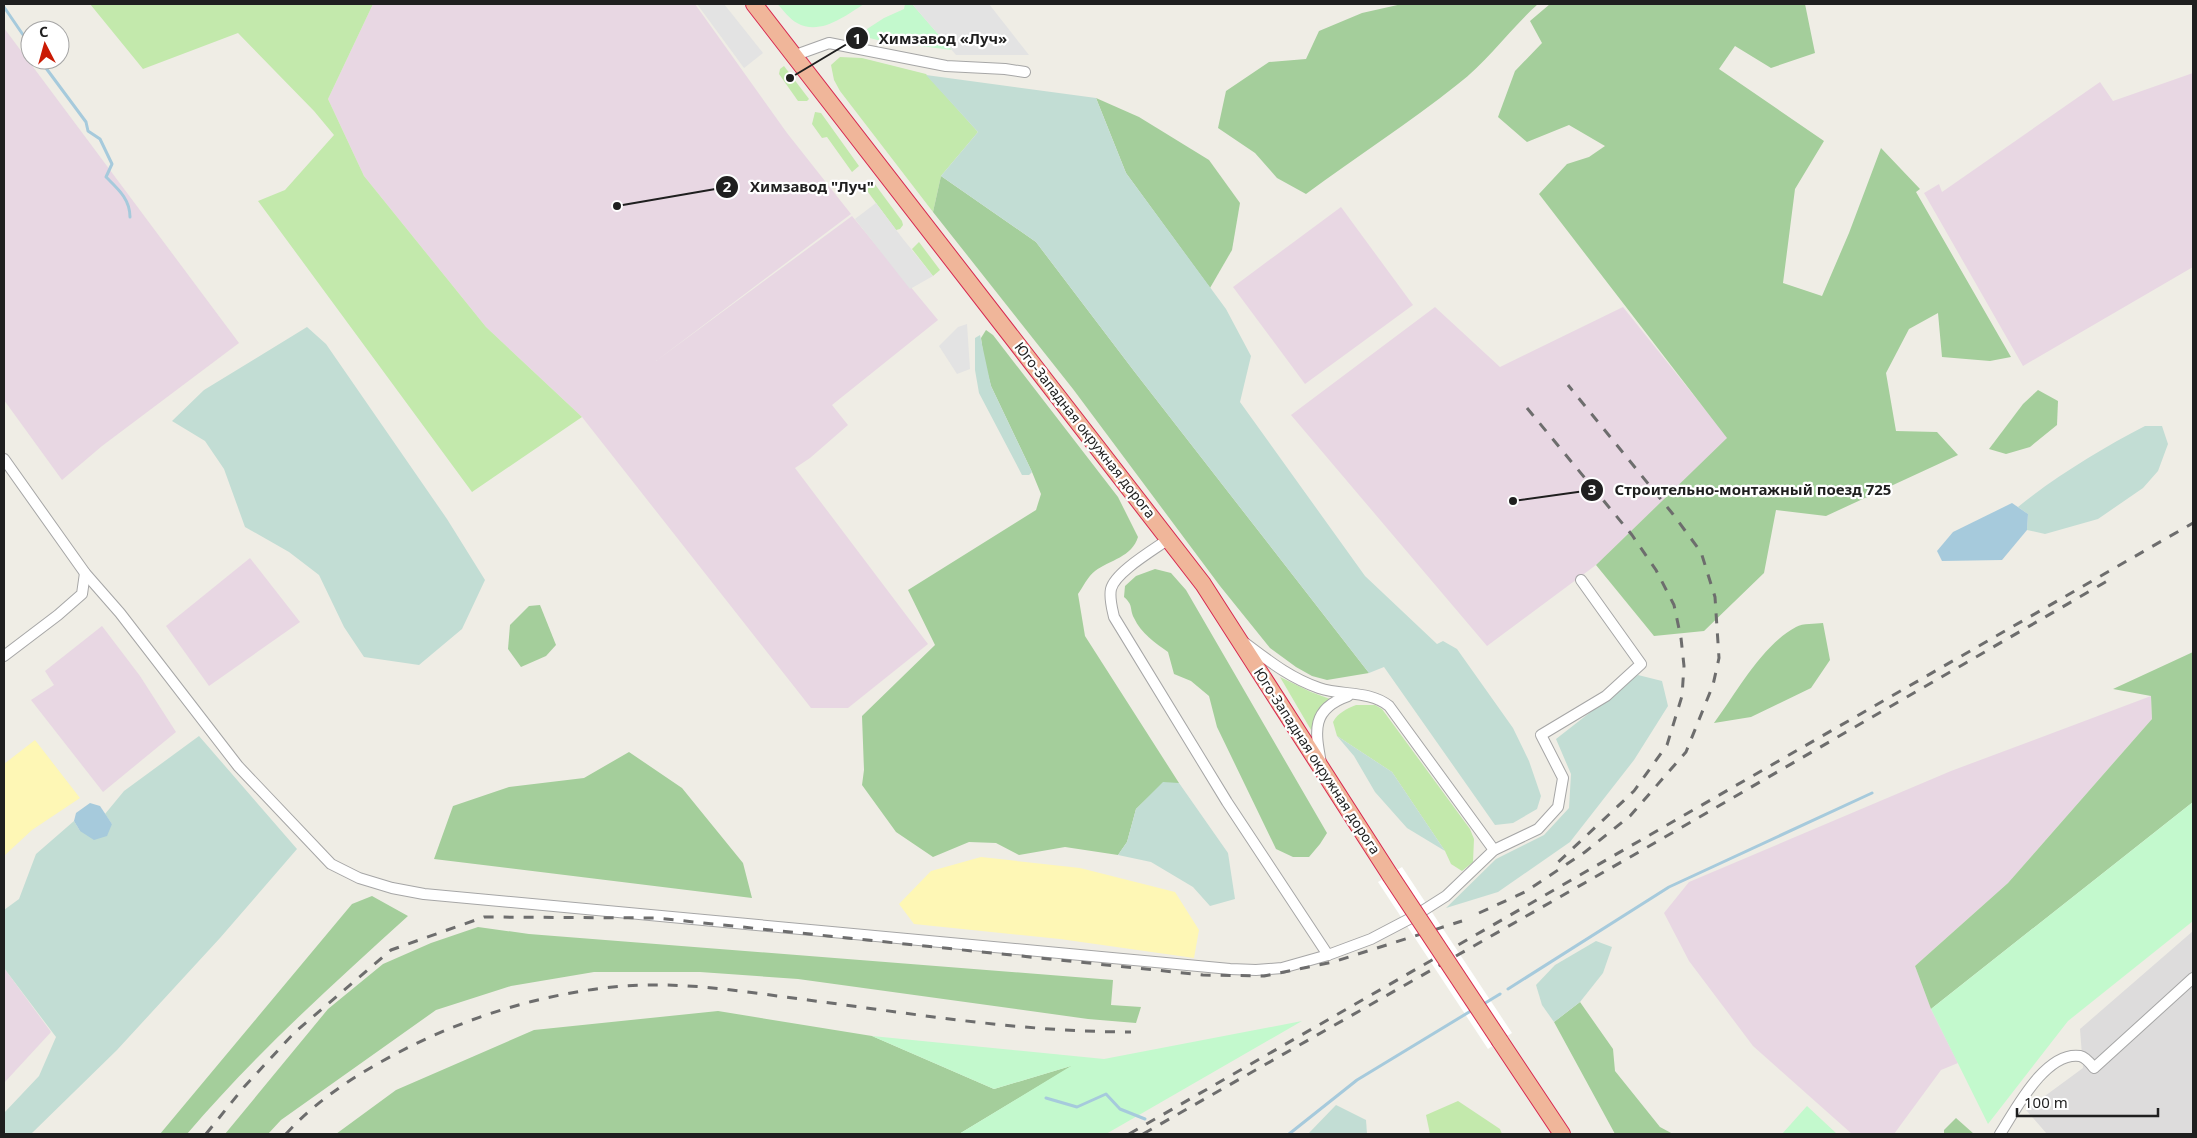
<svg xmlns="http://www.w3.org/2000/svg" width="2197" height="1138" font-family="'Noto Sans',sans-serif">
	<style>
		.residential { fill: #dddcdc }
		.industrial { fill: #e8d7e3 }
		.grass { fill: #c3e9ac }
		.forest { fill: #a4ce9b }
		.wetland { fill: #c2ddd4 }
		.sand { fill: #fef7b5 }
		.park { fill: #c3f9cd }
		.parking { fill: #e3e3e3 }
		.water { fill: #a6cadc }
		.pier { fill: #fff }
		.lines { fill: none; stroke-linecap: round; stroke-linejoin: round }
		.stream { stroke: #a6cadc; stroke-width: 3 }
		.minor-casing { stroke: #a6a6a6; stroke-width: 12 }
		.trunk-casing { stroke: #d82850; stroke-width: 18 }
		.minor { stroke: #fff; stroke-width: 10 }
		.trunk { stroke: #f0b69a; stroke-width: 16 }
		.rail { stroke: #6d6d6d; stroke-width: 3; stroke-dasharray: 10 10; stroke-linecap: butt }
		.trunk-bridge-casing { stroke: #d82850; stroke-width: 18; stroke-linecap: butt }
		.trunk-bridge { stroke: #f0b69a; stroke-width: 16 }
		.labels { text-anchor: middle; stroke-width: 4.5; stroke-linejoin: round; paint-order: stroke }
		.street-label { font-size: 14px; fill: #1f1f1f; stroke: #fff }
		.leader { fill: none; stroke: #1f1f1f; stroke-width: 2 }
		.callout-dot { fill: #1f1f1f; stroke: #fff; stroke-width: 2 }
		.mark-label { font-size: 15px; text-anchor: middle; font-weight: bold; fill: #fff }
		.callout-label { font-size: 15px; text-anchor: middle; font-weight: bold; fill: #1f1f1f; stroke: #fff; stroke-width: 4.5; stroke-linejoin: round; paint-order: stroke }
	</style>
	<rect width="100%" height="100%" fill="#efede5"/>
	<!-- residential -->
	<path class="residential" d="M2193,931V1134H2047L2026,1110L2083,1068L2080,1029Z"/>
	<!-- industrial -->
	<g class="industrial">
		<path d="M373,4H695L787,133L851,214L656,361L852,216L938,320L832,405L848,425L810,458L795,468L928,644L848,708H811L582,417L486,327L364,176L328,99Z"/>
		<path d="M4,28L239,343L102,446L62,480L4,400Z"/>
		<path d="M2193,73V267L2023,366L1924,193L1939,184L1942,192L2100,82L2113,101Z"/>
		<path d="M1341,207L1413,305L1305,384L1233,287Z"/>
		<path d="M1435,307L1500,367L1623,307L1728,438L1596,565L1487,646L1291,415Z"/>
		<path d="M250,558L300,622L209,686L166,626Z"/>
		<path d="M102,626L140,676L176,732L103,792L31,700L54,685L45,671Z"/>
		<path d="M2151,696L2152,719L2008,883L1915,966L1931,1009L1958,1063L1941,1070L1894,1134H1852L1753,1046L1689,961L1664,913L1689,882L1951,771Z"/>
		<path d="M4,968L51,1032L4,1083Z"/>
	</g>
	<!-- grass -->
	<g class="grass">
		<path d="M90,4H373L328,99L364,176L486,327L582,417L472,492L258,201L285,190L334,135L314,111L238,33L143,69Z"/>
		<path d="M840,57L862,58L926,74L978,132L941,176L933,212L840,91L834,80L831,65Z"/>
		<path d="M784,66L809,99L807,101H798L779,74L780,69Z"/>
		<path d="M815,112L821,113L859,166L852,172L827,137L822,138L812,124Z"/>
		<path d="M874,183L902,221L903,225L900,229L896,230L865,188Z"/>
		<path d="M919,242L940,270L933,276L912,249Z"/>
		<path d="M1280,677L1311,692L1330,699L1318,710L1311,730Z"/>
		<path d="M1356,705H1375L1382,709L1470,829L1474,839L1473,862L1462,871L1451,864L1445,851L1392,772L1337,736L1333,722C1338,713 1346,709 1356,705Z"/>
		<path d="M1458,1101L1500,1129L1502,1134H1430L1426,1115Z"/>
	</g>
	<!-- forest -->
	<g class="forest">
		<path d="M1402,4H1538C1510,29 1488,61 1458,84C1409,123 1356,157 1306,194L1277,178L1255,153L1218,128L1226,91L1269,62L1306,59L1319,31L1362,13Z"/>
		<path d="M1550,4H1805L1815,53L1771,68L1735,46L1719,69L1824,141L1795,189L1783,283L1822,296L1849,233L1881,148L1920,189L1916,192L2011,357L1990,361L1942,357L1938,313L1909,329L1886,373L1896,431L1937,432L1958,455L1826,516L1776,510L1764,573L1704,631L1654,636L1596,565L1727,438L1539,194L1567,164L1589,157L1605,146L1569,125L1527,142L1498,117L1515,71L1542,43L1530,21Z"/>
		<path d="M1096,98L1139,117L1209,160L1240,203L1232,250L1210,288L1126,173Z"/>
		<path d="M941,176L1036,242L1134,371L1369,673L1327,680L1312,676L1296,667L1270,648L1220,586L1073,389L933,212Z"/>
		<path d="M986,330L993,335L1118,497L1138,537C1132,557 1110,560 1095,571C1088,576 1083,587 1078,594L1085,636L1179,783H1163L1136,809L1127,842L1118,855L1065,847L1019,855L996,843L969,842L933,857L896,832L862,785L864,770L862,716L935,645L908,590L1036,510L1041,494L1032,472L991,386L984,360L981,338Z"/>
		<path d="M2038,390L2058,401L2057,425L2030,447L2006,454L1989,449L2023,404Z"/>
		<path d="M1155,569L1171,573L1186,590L1327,833L1320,844L1309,857H1293L1276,849L1217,727L1209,696L1191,681L1174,674L1168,652C1155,643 1141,633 1134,618C1129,608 1134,606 1124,597L1125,586L1136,576Z"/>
		<path d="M540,605L556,645L546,656L521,667L508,649L510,625L529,606Z"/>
		<path d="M1823,623L1830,660L1811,688L1751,717L1714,723C1737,692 1762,645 1796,627C1803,623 1815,624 1823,623Z"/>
		<path d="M2193,652V802L1931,1009L1915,966L2008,883L2152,719L2151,696L2113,689Z"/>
		<path d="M629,752L682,788L743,863L752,898L434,859L453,806L509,787L584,778Z"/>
		<path d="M372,896L408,916C331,986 254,1055 187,1134H160L352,904Z"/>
		<path d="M478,927L529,934L1113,980L1111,1005L1141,1007L1136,1023L1088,1019L798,979L700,972H594L511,986L436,1010L281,1120L268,1134H225L328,1009L383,964L431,943Z"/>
		<path d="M1580,1002L1613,1049L1615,1071L1660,1127L1673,1134H1615L1554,1022Z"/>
		<path d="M718,1011L872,1036L994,1089L1074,1065L959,1134H336L396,1090L534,1030Z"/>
		<path d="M1956,1118L1974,1134H1944V1130Z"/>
	</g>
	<!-- wetland -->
	<g class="wetland">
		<path d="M926,75L1096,98L1126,173L1226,309L1251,356L1240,402L1365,576L1437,644L1443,641L1457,649L1513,728L1529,761L1541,796L1537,809L1513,823L1495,825L1384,667L1369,673L1134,371L1036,242L941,176L978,132Z"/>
		<path d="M307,327L326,344L447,519L485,580L462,629L419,665L364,657L344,627L319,575L289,552L245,527L224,469L205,441L172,421L204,390Z"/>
		<path d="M980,335L991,386L1032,472L1029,475H1022L979,393L975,370V338Z"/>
		<path d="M2145,426H2162L2168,444L2158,471L2143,488L2098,519L2045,534L2027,530L2028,514L2018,507C2053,478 2104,447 2145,426Z"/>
		<path d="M1638,675L1662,681L1668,706L1634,760L1570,842L1498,892L1446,908L1496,859L1544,835L1569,808L1571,774L1556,739Z"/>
		<path d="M199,736L297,849L220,938L117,1050L31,1134H4V1113L39,1076L56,1037L4,968V910L19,899L36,854L74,821L80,831L112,824L105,814L124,791Z"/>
		<path d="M1337,736L1392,772L1445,851L1407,828L1375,792L1354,756Z"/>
		<path d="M1163,782L1179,783L1228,853L1235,899L1210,906L1193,887L1151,862L1118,855L1127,842L1136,809Z"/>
		<path d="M1596,941L1612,947L1603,973L1580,1002L1554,1022L1542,1005L1536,985L1555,965Z"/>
		<path d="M1336,1105L1366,1120L1367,1134H1308Z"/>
	</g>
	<!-- sand -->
	<g class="sand">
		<path d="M35,740L80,798L32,830L4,856V764Z"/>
		<path d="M981,857L1080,868L1175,892L1199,930L1194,958L1060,939L914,924L899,904L931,871Z"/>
	</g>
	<!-- park -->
	<g class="park">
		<path d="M777,4H864C845,16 820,36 797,23C789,19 783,9 777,4Z"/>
		<path d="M905,4H912L952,50L881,41L866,37L867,29L884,18L904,9Z"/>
		<path d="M2193,802V921L2068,1021L1988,1124L1931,1009Z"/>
		<path d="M1302,1021L1106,1134H959L1071,1066L994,1089L872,1036L1104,1059Z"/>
		<path d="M1807,1106L1837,1134H1782Z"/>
	</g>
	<!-- parking -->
	<g class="parking">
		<path d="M697,4H724L763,53L744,68Z"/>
		<path d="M912,4H989L1029,55H956Z"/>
		<path d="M876,203L903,239L933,276L910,289L855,219Z"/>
		<path d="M967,324L970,369L957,374L939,346L958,327Z"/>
	</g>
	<!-- water -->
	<g class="water">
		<path d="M2012,503L2028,514L2027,530L2002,560L1942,561L1937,551L1953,532Z"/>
		<path d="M90,803L100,806L112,824L107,836L94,840L80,831L74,821L76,813Z"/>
	</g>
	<!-- pier -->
	<path class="pier" d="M1402,867L1512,1033L1488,1049L1378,882Z"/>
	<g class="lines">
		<!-- stream -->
		<g class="stream">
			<path d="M4,7L30,45"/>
			<path d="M40,60L86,122L88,131L100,139L112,164L106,177C118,189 130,199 130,217"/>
			<path d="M1508,989L1669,887L1872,793"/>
			<path d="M1482,1005L1500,994"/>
			<path d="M1046,1098L1077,1107L1106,1094L1120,1109L1145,1119"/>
			<path d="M1289,1134L1357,1080L1474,1009"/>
		</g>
		<defs>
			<g id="minor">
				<path d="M793,56L829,43L946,66L1005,69L1025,72"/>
				<path d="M4,459L85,573L120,613L238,766L331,864L359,878L392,888L424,894L1230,969L1256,970L1282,968L1328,955L1371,939L1413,917L1446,896L1494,850L1538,829L1558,807L1563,778L1541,735L1606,696L1641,664L1581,580"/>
				<path d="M1170,538C1155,549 1115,572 1111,589C1109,598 1112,608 1114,617L1227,802L1328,955"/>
				<path d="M1245,643C1269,661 1290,678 1319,688C1342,696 1369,690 1389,706L1494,850"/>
				<path d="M4,656L58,615L82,594L85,573"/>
				<path d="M1321,763C1315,731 1311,709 1348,696"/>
				<path d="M2000,1134C2015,1111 2045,1051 2080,1056C2085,1057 2091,1064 2094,1068L2193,978"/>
			</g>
			<g id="trunk">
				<path d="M754,4L1203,584L1390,875"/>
				<path d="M1500,1041L1562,1134"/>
			</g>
		</defs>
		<!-- minor casing -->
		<use href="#minor" class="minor-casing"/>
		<!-- trunk casing -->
		<use href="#trunk" class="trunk-casing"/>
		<!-- minor -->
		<use href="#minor" class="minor"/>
		<!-- trunk -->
		<use href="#trunk" class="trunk"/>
		<!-- rail -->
		<g class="rail">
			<path d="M1527,408L1632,535L1656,570L1674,605L1681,638L1684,666L1682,696L1667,745L1634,791L1553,867"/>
			<path d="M1479,913L1525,892L1585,852L1630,816L1686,752L1713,685L1719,658L1715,597L1701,552L1672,513L1568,385"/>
			<path d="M206,1134L244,1087L295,1032L391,950L484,917L656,918L1203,975L1264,976L1333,962L1462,921"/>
			<path d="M286,1134C320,1096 367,1068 413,1045C489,1008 581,983 666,985C713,986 761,994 808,1000C915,1014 1022,1032 1131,1032"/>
			<path d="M1129,1134L2193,523"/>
			<path d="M1143,1134L1639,852L2109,580"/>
		</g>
		<defs>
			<path id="trunk-bridge" d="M1390,875L1500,1041"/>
		</defs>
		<!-- trunk-bridge casing -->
		<use href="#trunk-bridge" class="trunk-bridge-casing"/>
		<!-- trunk-bridge -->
		<use href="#trunk-bridge" class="trunk-bridge"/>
	</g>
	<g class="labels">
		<!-- street labels -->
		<g class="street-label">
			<text transform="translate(1085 430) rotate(52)" y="5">Юго-Западная окружная дорога</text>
			<text transform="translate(1317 761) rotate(57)" y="5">Юго-Западная окружная дорога</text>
		</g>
	</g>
	<!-- callouts -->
	<path class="leader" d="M790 78L857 38M617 206L727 187M1513 501L1592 490"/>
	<g class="callout-dot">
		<circle cx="790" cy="78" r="5"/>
		<circle cx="617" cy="206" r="5"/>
		<circle cx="1513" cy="501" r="5"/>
		<circle cx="857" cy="38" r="12"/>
		<circle cx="727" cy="187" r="12"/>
		<circle cx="1592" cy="490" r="12"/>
	</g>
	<g class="mark-label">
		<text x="857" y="44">1</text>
		<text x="727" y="192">2</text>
		<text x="1592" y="495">3</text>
	</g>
	<g class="callout-label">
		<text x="943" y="44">Химзавод «Луч»</text>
		<text x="812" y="192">Химзавод "Луч"</text>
		<text x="1753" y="495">Строительно-монтажный поезд 725</text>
	</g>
	<!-- border -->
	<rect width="2197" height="1138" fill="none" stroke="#1f1f1f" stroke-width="10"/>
	<!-- north arrow -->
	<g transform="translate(45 45) rotate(354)"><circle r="24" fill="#ffffff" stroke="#a5a5a5"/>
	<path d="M0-4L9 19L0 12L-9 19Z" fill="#ca1a04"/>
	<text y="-8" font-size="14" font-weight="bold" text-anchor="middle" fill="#1f1f1f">С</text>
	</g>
	<!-- scale -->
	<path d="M2017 1108v8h141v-8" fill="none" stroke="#1f1f1f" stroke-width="2.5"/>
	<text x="2024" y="1108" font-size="15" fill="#1f1f1f" stroke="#ffffff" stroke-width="4" paint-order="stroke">100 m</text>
</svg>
